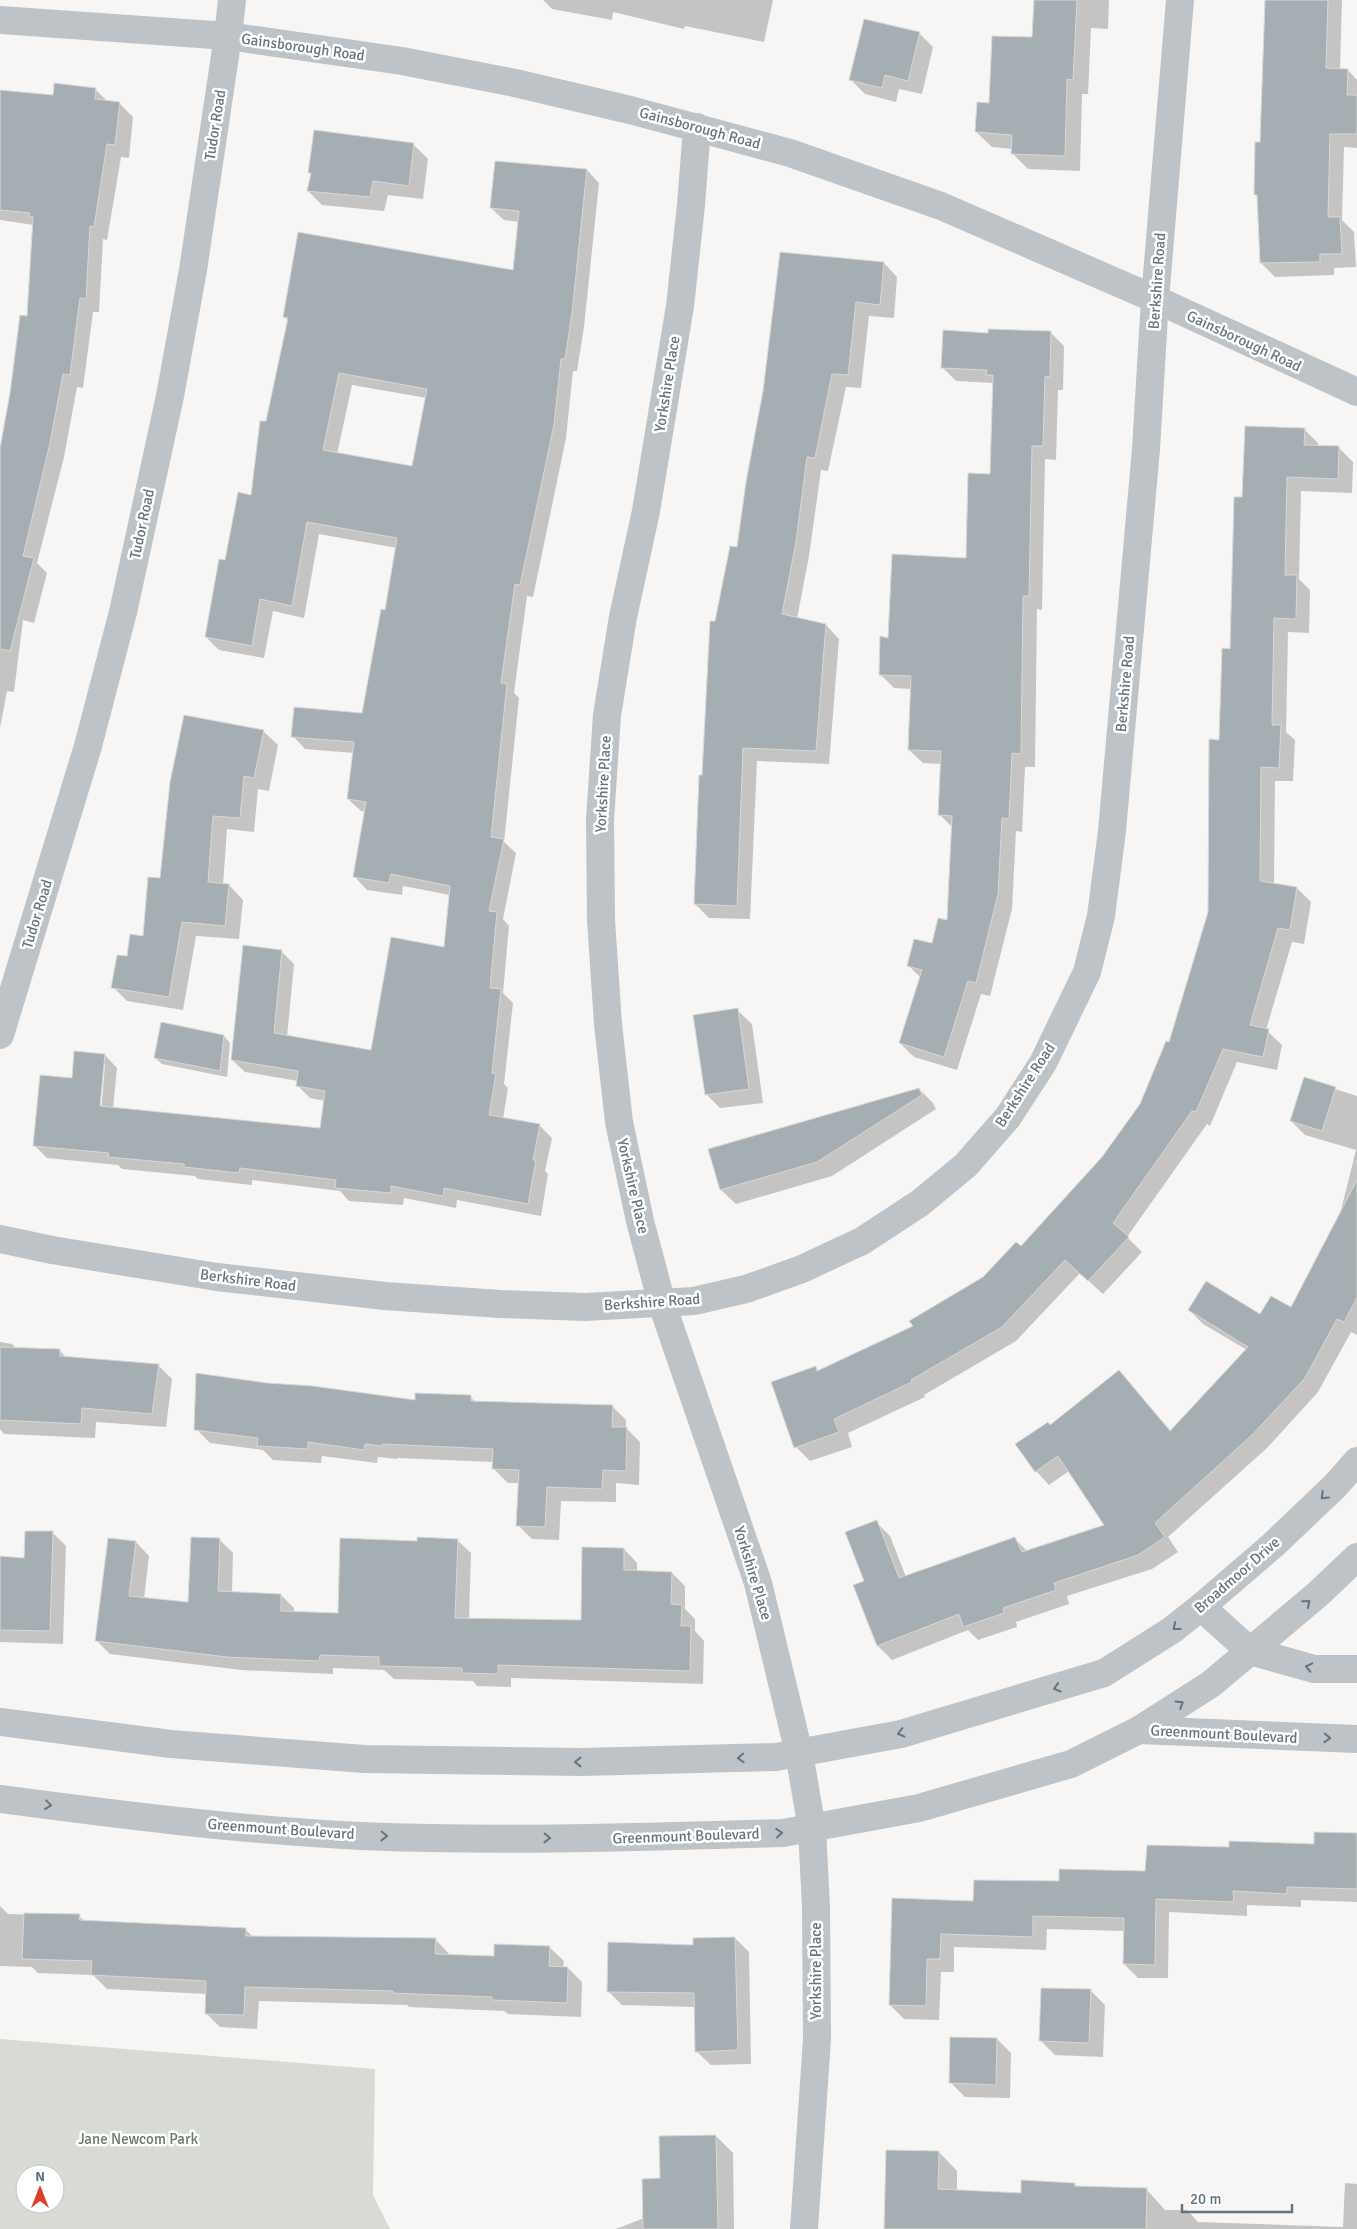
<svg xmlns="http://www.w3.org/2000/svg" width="1357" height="2229" font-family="Signika,sans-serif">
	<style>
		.green { fill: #d7dbd3; fill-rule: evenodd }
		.shadow { fill: #0003; fill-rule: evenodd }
		.building { fill: #a5afb3; stroke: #d8d8d6; fill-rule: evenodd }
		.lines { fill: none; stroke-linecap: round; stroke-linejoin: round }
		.minor { stroke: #bdc3c6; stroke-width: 28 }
		.oneway { stroke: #63757e }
		.labels { text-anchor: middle; stroke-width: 5; stroke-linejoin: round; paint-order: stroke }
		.street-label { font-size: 15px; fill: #63757e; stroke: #fff }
		.park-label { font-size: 15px; fill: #6c7b65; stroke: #fff }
	</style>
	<rect width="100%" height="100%" fill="#f7f6f4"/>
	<!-- green -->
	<path class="green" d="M0,2039L375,2069L373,2195L390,2229H0ZM25,2174H55V2204H25Z"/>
	<!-- shadow -->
	<g class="shadow">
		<path d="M543,0H773L764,42L685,26L684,29L613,12L612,20L552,9Z"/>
		<path d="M1035,0H1109L1108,29L1091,28L1088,94H1082L1080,171L1028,169L1013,154V149L992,147L976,132L990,104L1033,39Z"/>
		<path d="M1266,0H1342L1340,70H1348L1357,80V148L1344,147L1342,220L1354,232L1356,267L1334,268V275L1275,277L1261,263L1259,198L1255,194L1261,144Z"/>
		<path d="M919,33L933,47L922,94L899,89L896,102L865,94L851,80Z"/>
		<path d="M95,89L108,102L119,103L133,117L129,158L121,157L107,240L103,239L99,312H93L83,388L77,387L64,457L37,563L47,573L34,623L23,620L14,692L7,691L0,728V454L29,318L34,225L0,220V92L54,96Z"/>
		<path d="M414,145L428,159L423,199L388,195L384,211L322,205L308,191L312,175L309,172Z"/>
		<path d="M587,170L599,183L584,327L577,371H573L566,438L533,597L527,596L514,693L519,698L504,842L516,853L503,919L509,926L503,993L513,1003L504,1084L508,1088L503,1119L539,1125L552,1138L545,1171L548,1174L541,1216L457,1200L456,1208L404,1198L403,1205L349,1201L340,1191L252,1180V1185L198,1179L195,1176L122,1169L118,1165L47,1158L34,1145L73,1080L105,1055L117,1068L113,1109L321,1129L325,1101L310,1098L297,1085L298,1081L245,1072L232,1060L281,951L294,964L287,1037L372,1051L445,949L450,895L403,886L402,895L367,890L355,877L365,812L361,811L348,799L354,753L305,749L293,736L363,714L386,611L397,548L319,534L304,618L273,611L264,658L219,650L206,637L226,562L252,496L289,321L284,317L514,272L519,222L504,220L491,208ZM352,385L427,398L413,468L337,454ZM103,1064H105L101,1113L98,1112Z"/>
		<path d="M884,263L897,277L894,318L869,316L861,388L846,387L828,471L821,470L809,556L797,619L826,625L839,639L829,764L757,761L750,919L709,918L695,904L716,622L738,548L765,391Z"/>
		<path d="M1051,333L1064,346L1063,390H1058L1056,460L1045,459L1042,610L1037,609L1035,767H1025L1022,832L1016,831L1012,909L990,996L981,994L957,1070L914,1057L900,1043L920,977L909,966L932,944L948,922L953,828L939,814L942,764L923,763L909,750L911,689L894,688L880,674L889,639L967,559L991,475L994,383L956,381L943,368L989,334Z"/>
		<path d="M1304,429L1318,443V447L1339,448L1353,462L1352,493L1301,491L1299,579L1310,590L1309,633L1288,632L1286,732L1295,740L1293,781H1275L1274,885L1297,888L1311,902L1304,944L1292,942L1266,1030L1282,1045L1277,1070L1237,1062L1210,1126L1207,1124L1127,1237L1142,1252L1103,1294L1080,1273L1016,1341L924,1395L925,1397L848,1433L852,1447L810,1461L796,1447L815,1367L819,1371L914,1327L984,1278L1021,1248L1103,1158L1141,1104L1170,1044L1209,912L1220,741L1231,650L1243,499Z"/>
		<path d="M263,731L278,745L269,791L258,789L254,832L227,829L223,885H229L243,900L239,939L196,936L183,1010L127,1001L113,987L128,957L144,937L161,879Z"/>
		<path d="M737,1010L752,1024L763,1103L720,1108L706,1094Z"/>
		<path d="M224,1036L230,1043L227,1077L162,1064L155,1058Z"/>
		<path d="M1304,1079L1357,1096V1335L1351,1332L1318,1392L1267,1448L1168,1537L1178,1552L1152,1569L1067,1596L1069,1604L1016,1622L1017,1627L978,1640L968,1630L892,1660L878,1646L866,1582L876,1522L890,1536L906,1577L1014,1538L1027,1551L1106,1526L1069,1471L1049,1485L1036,1471L1050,1426L1119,1371L1171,1431L1247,1350L1203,1324L1189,1310L1261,1316L1292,1309L1339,1218L1356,1150L1305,1135L1291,1121Z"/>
		<path d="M919,1089L933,1103L936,1109L832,1176L736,1204L721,1190Z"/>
		<path d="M0,1342L12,1344L17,1349L60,1351L67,1358L158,1365L172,1379L166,1427L96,1422L95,1438L4,1434L0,1429Z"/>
		<path d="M266,1385L416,1401L470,1397L477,1403L612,1406L626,1420V1428L640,1442L639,1485L616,1483V1502L561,1501L559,1540L532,1539L518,1525L520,1483H508L494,1469V1462L397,1458V1459L378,1457L377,1463L322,1456L321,1463L273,1460L263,1450L210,1443L196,1429Z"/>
		<path d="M52,1532L66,1546L63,1644L0,1642V1558L25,1559Z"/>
		<path d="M219,1539L233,1553L232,1593L281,1595L294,1608V1613L339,1615L418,1542L457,1540L471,1553L469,1620L582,1621L624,1549L637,1563V1572L672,1573L685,1586V1609L695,1619V1631L704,1641L703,1684L511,1678V1687L477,1686L473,1681L394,1679L384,1670L333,1668V1674L241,1670L110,1654L97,1641L136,1542L149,1556L144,1599L190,1604Z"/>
		<path d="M1357,1835V1902L1301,1900V1907L1247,1905V1916L1169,1912L1168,1978H1138L1124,1964L1125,1931L1047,1929L1046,1950L954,1947V1972H941L939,2020L904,2019L890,2005L893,1899L974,1902L1060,1883L1147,1872L1230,1849L1315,1845Z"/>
		<path d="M0,1906L8,1914L79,1916L85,1922L245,1929L253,1937L436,1940L450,1955L495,1957L549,1947L564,1961L563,1968H568L582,1982L581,2017L508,2014L504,2011L409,2007L407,2005L259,2001L257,2029L220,2027L206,2013L207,1994L107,1989L93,1975L38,1973L32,1967L0,1966Z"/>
		<path d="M735,1938L749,1952L751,2064L711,2065L696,2051L695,2007L622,2005L608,1991L694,1946Z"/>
		<path d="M1090,1990L1105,2005L1103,2057L1055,2055L1041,2041Z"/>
		<path d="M997,2039L1011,2053L1010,2098L965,2097L951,2083Z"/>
		<path d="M716,2136L733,2153L734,2229H616L644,2218L661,2180Z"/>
		<path d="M939,2152L957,2171V2192L1022,2194L1074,2184L1077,2187L1146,2189L1165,2210H1187L1198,2222L1343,2227L1345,2183L1357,2184V2229H885Z"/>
	</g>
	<!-- building -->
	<g class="building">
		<path d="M1034,0H1077L1073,80L1067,79L1065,156L1011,154L1012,135L975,132L977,102L989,103L992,36L1032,37Z"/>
		<path d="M1265,0H1328L1326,68L1348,69L1347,95H1357V134H1330L1328,217H1340L1342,254H1320V262L1260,263L1257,195H1254L1255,142H1260Z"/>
		<path d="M864,19L920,32L908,81L885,75L882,88L849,80Z"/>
		<path d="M54,83L96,88L95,99L120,102L115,145L107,144L94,227L90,226L86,299L80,298L70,375L63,374L50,443L23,556L34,558L10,651L0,649V448L10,393L20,315L27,316L33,217H29L30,213L0,210V90L53,95Z"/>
		<path d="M314,130L414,143L409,186L373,181L370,197L307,191L311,173H308Z"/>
		<path d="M495,161L587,169L572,313L565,359H561L554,425L520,585L515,584L501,683L507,684L491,837L504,839L489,911L497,912L490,988L501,989L492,1073L496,1074L489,1115L540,1124L533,1160H536L528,1204L444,1188L443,1196L391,1186V1193L335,1188L336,1180L240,1168L239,1173L184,1167V1164L108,1157L109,1153L33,1146L40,1075L72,1078L74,1051L105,1054L100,1106L320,1128L325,1091L296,1086L298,1071L231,1060L243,945L282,950L274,1033L371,1050L391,937L444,947L450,886L391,874L389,883L353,877L366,802L347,799L354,742L291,737L294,707L362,713L381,609L385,610L397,538L307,522L292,606L260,599L252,646L205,637L219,559L225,560L238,492L251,495L260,421H266L288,318L283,317L298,232L513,270L519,211L490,208ZM339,373L427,389L412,466L323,450Z"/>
		<path d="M780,252L884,262L880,305L856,302L848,375L832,374L815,458L807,457L796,542L782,614L826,624L816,751L743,748L737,906L694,904L699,775H702L710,621H715L730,546L737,547L746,482L763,391Z"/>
		<path d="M988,329L1051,331L1050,377L1045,376L1043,446H1032L1029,596H1023L1021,754L1012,753L1009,819L1002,818L998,894L976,983L968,981L944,1057L899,1043L922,970L907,966L914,939L932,943L938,918L947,920L952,816L938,815L941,751L908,750L911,676L879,675L880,636L888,638L892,554L966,558L968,473L990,474L993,375H986L987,370L941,368L943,330L988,333Z"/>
		<path d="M1245,426L1305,428L1304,445L1339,446L1338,479L1287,477L1285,575H1297L1296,619L1274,618L1272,725H1281L1279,768L1261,767L1260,881L1297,887L1290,930L1278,928L1250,1025L1269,1029L1263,1057L1223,1049L1196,1112L1192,1111L1113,1223L1129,1237L1088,1281L1065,1260L1002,1327L911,1380L912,1382L834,1419L839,1432L794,1448L771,1382L816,1366L817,1371L913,1326L909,1321L983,1277L1016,1242L1021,1246L1102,1157L1140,1104L1166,1041L1169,1042L1208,912L1209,739L1219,740L1222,648L1230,649L1234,497H1242Z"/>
		<path d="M184,715L264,730L254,778L244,776L240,818L213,816L208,882L229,884L225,926L182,922L169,997L111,988L117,955L127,956L130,934L143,936L148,877L160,878L170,782Z"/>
		<path d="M738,1008L749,1089L705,1095L693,1015Z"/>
		<path d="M161,1022L224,1035L220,1071L154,1058Z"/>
		<path d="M1304,1077L1336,1087L1322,1131L1290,1121Z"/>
		<path d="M919,1088L922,1095L817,1162L720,1190L708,1149Z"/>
		<path d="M1357,1180V1298L1344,1322L1337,1319L1305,1378L1253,1434L1155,1523L1165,1537L1138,1555L1054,1583L1056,1590L1003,1608L1004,1613L963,1627L959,1614L877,1646L853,1585L864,1581L845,1532L877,1520L899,1578L1015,1537L1022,1552L1104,1525L1058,1456L1035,1472L1015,1444L1048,1422L1050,1425L1119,1370L1170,1431L1248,1347L1188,1310L1206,1281L1260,1314L1271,1296L1291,1307Z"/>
		<path d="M0,1347L60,1349V1356L159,1364L152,1414L82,1408L81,1424L0,1420Z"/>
		<path d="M196,1373L267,1383L313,1386L415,1400V1393L471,1395V1401L613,1405L612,1427H627L626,1471L603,1470L602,1489L547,1487L545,1527L516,1526L519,1470L492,1469L493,1449L383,1444V1446L365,1444L364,1450L308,1442V1449L257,1446L258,1438L194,1430Z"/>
		<path d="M25,1531H53L50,1631L0,1630V1556L24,1558Z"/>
		<path d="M191,1537L220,1538L218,1591L281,1594V1611L338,1613L340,1538L417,1541V1537L458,1539L455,1618L581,1620L582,1547L624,1548V1570L672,1572L671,1604L682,1605L681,1626H691L690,1671L498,1665V1674L462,1673V1668L379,1666V1657L320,1655L319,1661L227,1657L95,1641L108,1538L136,1541L129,1596L188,1602Z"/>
		<path d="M1314,1832L1357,1833V1889L1287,1887V1894L1233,1891L1234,1902L1156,1899L1155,1965L1123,1964L1124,1918L1033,1916V1937L941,1934L940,1959H927L926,2006L889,2005L892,1898L973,1901L974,1880L1059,1881V1869L1145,1871L1147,1845L1229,1847V1841L1314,1844Z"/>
		<path d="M24,1913L80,1914L79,1920L246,1928V1936L436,1938L435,1954L494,1956V1944L550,1946L549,1966L568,1967L567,2003L492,2000V1997L393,1993V1991L245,1987L244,2015L205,2014L206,1981L91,1975L92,1961L22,1959Z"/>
		<path d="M735,1937L738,2050L695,2052L694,1993L607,1992L608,1942L693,1945V1938Z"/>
		<path d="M1041,1988L1091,1989L1089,2043L1039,2041Z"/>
		<path d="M950,2037L997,2038L996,2085L949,2083Z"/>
		<path d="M716,2135L718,2229H643L642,2179L660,2178L659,2136Z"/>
		<path d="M886,2150L939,2151L938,2189L1021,2193V2180L1075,2183V2186L1147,2188L1146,2229H884Z"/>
	</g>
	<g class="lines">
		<!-- minor -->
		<g class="minor">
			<path d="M0,20L228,36L402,61L515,83L630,110L790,153L941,206L1155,299L1357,392"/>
			<path d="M697,127L691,205L680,306L646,511L623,617L607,715L600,820L601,920L608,1024L619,1122L640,1221L662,1304L758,1583L799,1753L812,1829L816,1907L817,2039L804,2229"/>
			<path d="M0,1035L88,746L123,612L170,396L193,270L228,36L232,0"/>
			<path d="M0,1239L52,1250L217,1277L385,1296L500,1304L585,1307L694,1301L746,1289L802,1269L862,1241L920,1203L966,1165L1008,1117L1043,1063L1087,972L1101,916L1112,831L1146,449L1155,299L1180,0"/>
			<path d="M1201,1607L1250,1651L1314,1669H1357"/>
			<path d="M0,1722L171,1744L364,1759L582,1762L776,1757L901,1734L1104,1673L1172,1630L1201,1607L1273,1545L1335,1486L1357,1461"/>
			<path d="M1139,1730L1357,1739"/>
			<path d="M0,1799C120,1815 240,1830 361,1836C501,1842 642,1837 783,1833L919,1808L1071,1764L1139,1730L1211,1684L1318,1594L1357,1557"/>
		</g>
	</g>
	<!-- one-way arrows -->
	<defs><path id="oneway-chevron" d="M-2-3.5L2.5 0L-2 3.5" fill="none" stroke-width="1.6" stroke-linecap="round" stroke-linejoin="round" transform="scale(1.25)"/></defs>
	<g class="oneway">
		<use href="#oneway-chevron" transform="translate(1324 1496) rotate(136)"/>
		<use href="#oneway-chevron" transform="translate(1307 1603) rotate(-40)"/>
		<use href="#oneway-chevron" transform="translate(1176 1627) rotate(142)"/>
		<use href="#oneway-chevron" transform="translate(1309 1667) rotate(-167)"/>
		<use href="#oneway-chevron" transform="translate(1057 1688) rotate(163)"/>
		<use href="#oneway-chevron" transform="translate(1180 1704) rotate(-32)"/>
		<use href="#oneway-chevron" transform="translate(901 1733) rotate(166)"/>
		<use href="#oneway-chevron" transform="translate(1327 1738) rotate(2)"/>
		<use href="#oneway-chevron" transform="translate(741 1758) rotate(178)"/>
		<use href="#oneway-chevron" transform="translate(578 1762) rotate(-180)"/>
		<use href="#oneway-chevron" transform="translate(48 1805) rotate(7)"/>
		<use href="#oneway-chevron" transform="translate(779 1833) rotate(-4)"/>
		<use href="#oneway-chevron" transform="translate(384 1836) rotate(1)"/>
		<use href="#oneway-chevron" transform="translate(547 1838) rotate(1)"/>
	</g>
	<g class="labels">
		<!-- street labels -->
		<g class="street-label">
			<text transform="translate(303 47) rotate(8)" y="5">Gainsborough Road</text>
			<text transform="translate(215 125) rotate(-81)" y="5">Tudor Road</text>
			<text transform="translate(700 128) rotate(15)" y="5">Gainsborough Road</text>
			<text transform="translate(1157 281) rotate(-86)" y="5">Berkshire Road</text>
			<text transform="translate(1244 341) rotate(25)" y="5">Gainsborough Road</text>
			<text transform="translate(667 384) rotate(-81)" y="5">Yorkshire Place</text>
			<text transform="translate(142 524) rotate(-78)" y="5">Tudor Road</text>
			<text transform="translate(1125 684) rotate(-85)" y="5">Berkshire Road</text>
			<text transform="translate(603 784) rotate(-87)" y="5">Yorkshire Place</text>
			<text transform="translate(37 914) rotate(-73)" y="5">Tudor Road</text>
			<text transform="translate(1025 1085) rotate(-57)" y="5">Berkshire Road</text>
			<text transform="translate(633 1186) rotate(77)" y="5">Yorkshire Place</text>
			<text transform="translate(248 1280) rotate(7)" y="5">Berkshire Road</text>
			<text transform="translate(652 1302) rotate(-4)" y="5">Berkshire Road</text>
			<text transform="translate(753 1573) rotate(73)" y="5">Yorkshire Place</text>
			<text transform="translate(1237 1575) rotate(-41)" y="5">Broadmoor Drive</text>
			<text transform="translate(1224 1734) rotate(3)" y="5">Greenmount Boulevard</text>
			<text transform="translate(281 1829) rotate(4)" y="5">Greenmount Boulevard</text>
			<text transform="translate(686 1836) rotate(-2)" y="5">Greenmount Boulevard</text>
			<text transform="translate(816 1971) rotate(-90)" y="5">Yorkshire Place</text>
		</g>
		<!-- park labels -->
		<g class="park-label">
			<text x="138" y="2144">Jane Newcom Park</text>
		</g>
	</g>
	<!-- north arrow -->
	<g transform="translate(40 2189)"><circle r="24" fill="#ffffff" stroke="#c1c8cb"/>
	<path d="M0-4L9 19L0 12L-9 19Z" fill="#dd412e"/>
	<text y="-8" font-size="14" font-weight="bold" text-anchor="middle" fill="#63757e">N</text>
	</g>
	<!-- scale -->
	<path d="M1182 2204v8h110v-8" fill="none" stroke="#63757e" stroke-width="2.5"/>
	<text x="1190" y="2204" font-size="15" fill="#63757e" stroke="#ffffff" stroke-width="4" paint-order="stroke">20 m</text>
</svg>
